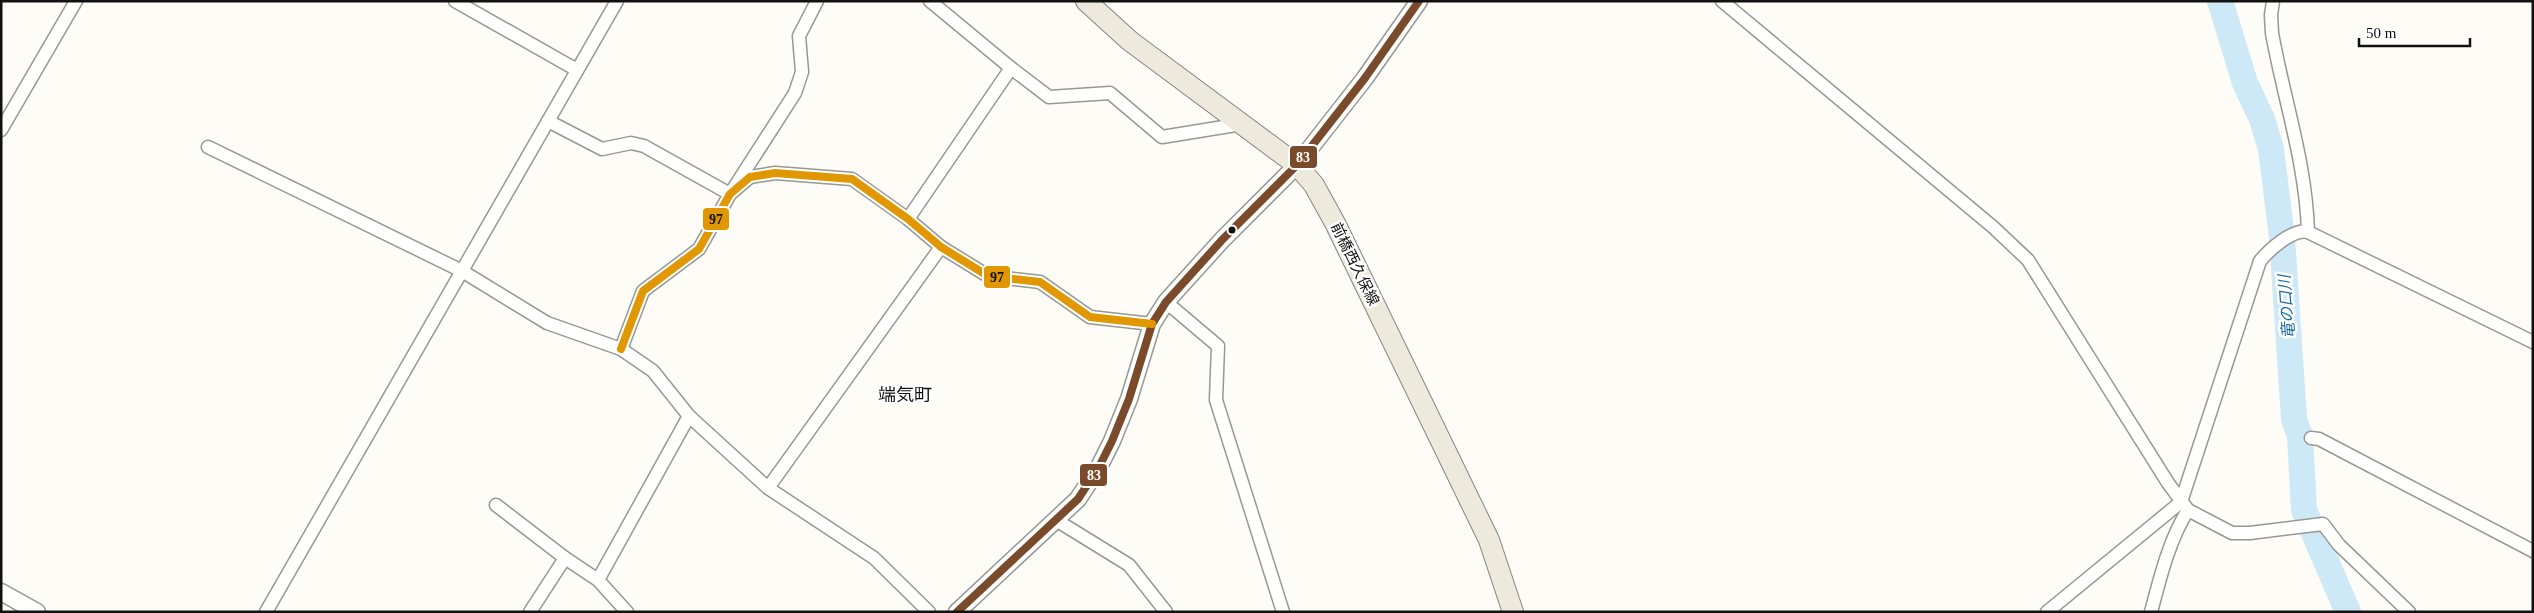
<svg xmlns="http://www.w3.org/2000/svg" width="2534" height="613" font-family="'Times New Roman','Noto Sans JP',serif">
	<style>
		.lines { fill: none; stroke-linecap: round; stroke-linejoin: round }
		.river { stroke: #cde8f7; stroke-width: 26 }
		.minor-casing { stroke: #979795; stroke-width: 15 }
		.tertiary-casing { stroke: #979795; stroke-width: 19 }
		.primary-casing { stroke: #858482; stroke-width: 22 }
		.minor { stroke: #fffffe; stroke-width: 12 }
		.tertiary { stroke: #fffffe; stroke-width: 16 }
		.primary { stroke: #ede9dc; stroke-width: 20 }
		.bus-1-casing { stroke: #fff; stroke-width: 11 }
		.bus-2-casing { stroke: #fff; stroke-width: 11 }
		.bus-1 { stroke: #7a4b2a; stroke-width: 8 }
		.bus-2 { stroke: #e09702; stroke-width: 8 }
		.bus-dot { fill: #111; stroke: #fff; stroke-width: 2 }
		.labels { text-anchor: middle; stroke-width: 5; stroke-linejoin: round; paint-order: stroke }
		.street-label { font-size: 15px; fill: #111; stroke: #fff }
		.water-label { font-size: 16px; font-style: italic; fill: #1768a6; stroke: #fff }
		.quarter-label { font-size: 18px; fill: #111; stroke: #fff }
		.line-badge { stroke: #fff; stroke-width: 2 }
		.badge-label { font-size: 14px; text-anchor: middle; font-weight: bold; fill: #fff }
		.pale-badge-label { font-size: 14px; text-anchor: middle; font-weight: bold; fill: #111 }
	</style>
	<rect width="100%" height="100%" fill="#fdfcf7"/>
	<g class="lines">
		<!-- river -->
		<path class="river" d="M2220,1L2245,83L2262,119L2271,149L2282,238L2294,419L2300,436L2304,510L2348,612"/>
		<defs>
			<g id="minor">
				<path d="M455,1L577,70"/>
				<path d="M1722,1L1993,227L2028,260L2168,483L2188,510L2232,533H2250L2323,524L2339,545L2409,612"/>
				<path d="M2273,1L2271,15L2272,33C2284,100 2306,163 2308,232"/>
				<path d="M1011,68L1049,97L1110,93L1162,137L1242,124"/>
				<path d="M548,121L602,149L631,143L644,146L730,194L795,93L802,72L799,36L817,1"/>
				<path d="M1,130L76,1"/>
				<path d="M208,147L462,271L547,323L621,349L653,371L689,416L768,488L874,558L929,612"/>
				<path d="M908,219L1011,68L930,1"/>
				<path d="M1166,302L1218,346L1216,400L1283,612"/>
				<path d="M621,349L643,291L699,249L730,194L750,177L775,173L852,179L908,219L941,247L988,276L1040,282L1090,317L1152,324"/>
				<path d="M2311,438L2319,439L2533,551"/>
				<path d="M768,488L941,247"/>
				<path d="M496,505L565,558L598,580"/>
				<path d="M1056,520L1129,565L1166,612"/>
				<path d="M266,612L617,1"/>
				<path d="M530,612L565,558"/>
				<path d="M627,612L598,580L689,416"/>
				<path d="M2047,612L2181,502L2260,261C2269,250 2293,228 2308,232L2533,342"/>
				<path d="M2151,612C2160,578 2169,540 2188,510"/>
			</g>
			<g id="tertiary">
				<path d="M1,592L37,612"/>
				<path d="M957,612L1078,499L1099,467L1112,441L1129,399L1152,324L1166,302L1222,240L1297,165L1365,78L1419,1"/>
			</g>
			<path id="primary" d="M1086,1L1130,41L1297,165L1314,185L1335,223L1489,540L1513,612"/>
		</defs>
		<!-- minor casing -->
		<use href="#minor" class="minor-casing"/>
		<!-- tertiary casing -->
		<use href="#tertiary" class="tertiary-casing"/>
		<!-- primary casing -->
		<use href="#primary" class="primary-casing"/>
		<!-- minor -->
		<use href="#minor" class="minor"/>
		<!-- tertiary -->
		<use href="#tertiary" class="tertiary"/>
		<!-- primary -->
		<use href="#primary" class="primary"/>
		<defs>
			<path id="bus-1" d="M957,612L1078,499L1099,467L1112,441L1129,399L1152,324L1166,302L1222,240L1297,165L1365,78L1419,1"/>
			<path id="bus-2" d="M621,349L643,291L699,249L730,194L750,177L775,173L852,179L908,219L941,247L988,276L1040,282L1090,317L1152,324"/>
		</defs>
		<!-- bus-1 casing -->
		<use href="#bus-1" class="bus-1-casing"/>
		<!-- bus-2 casing -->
		<use href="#bus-2" class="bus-2-casing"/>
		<!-- bus-1 -->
		<use href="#bus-1" class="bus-1"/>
		<!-- bus-2 -->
		<use href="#bus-2" class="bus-2"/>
	</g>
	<!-- markers -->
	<circle class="bus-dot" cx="1232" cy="230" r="4.5"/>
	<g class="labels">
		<!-- street labels -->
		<g class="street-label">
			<text transform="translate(1355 264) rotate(64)" y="5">前橋西久保線</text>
		</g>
		<!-- water labels -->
		<g class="water-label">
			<text transform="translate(2286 307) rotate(-94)" y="6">竜の口川</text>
		</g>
		<!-- quarter labels -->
		<g class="quarter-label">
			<text x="905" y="401">端気町</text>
		</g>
	</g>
	<g class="line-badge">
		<rect x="1289" y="145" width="29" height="24" rx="5" fill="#7a4b2a"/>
		<rect x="702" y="207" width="28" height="24" rx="5" fill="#e09702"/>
		<rect x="983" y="265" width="28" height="24" rx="5" fill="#e09702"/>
		<rect x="1079" y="463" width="29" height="24" rx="5" fill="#7a4b2a"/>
	</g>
	<g class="badge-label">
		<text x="1303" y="162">83</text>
		<text x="1094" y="480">83</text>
	</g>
	<g class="pale-badge-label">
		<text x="716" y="224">97</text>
		<text x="997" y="282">97</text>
	</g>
	<!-- border -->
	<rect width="2534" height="613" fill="none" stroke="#111111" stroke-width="5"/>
	<!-- scale -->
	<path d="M2359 38v8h111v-8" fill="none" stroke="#111111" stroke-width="2.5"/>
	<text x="2366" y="38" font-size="15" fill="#111111" stroke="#ffffff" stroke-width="4" paint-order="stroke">50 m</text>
</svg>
